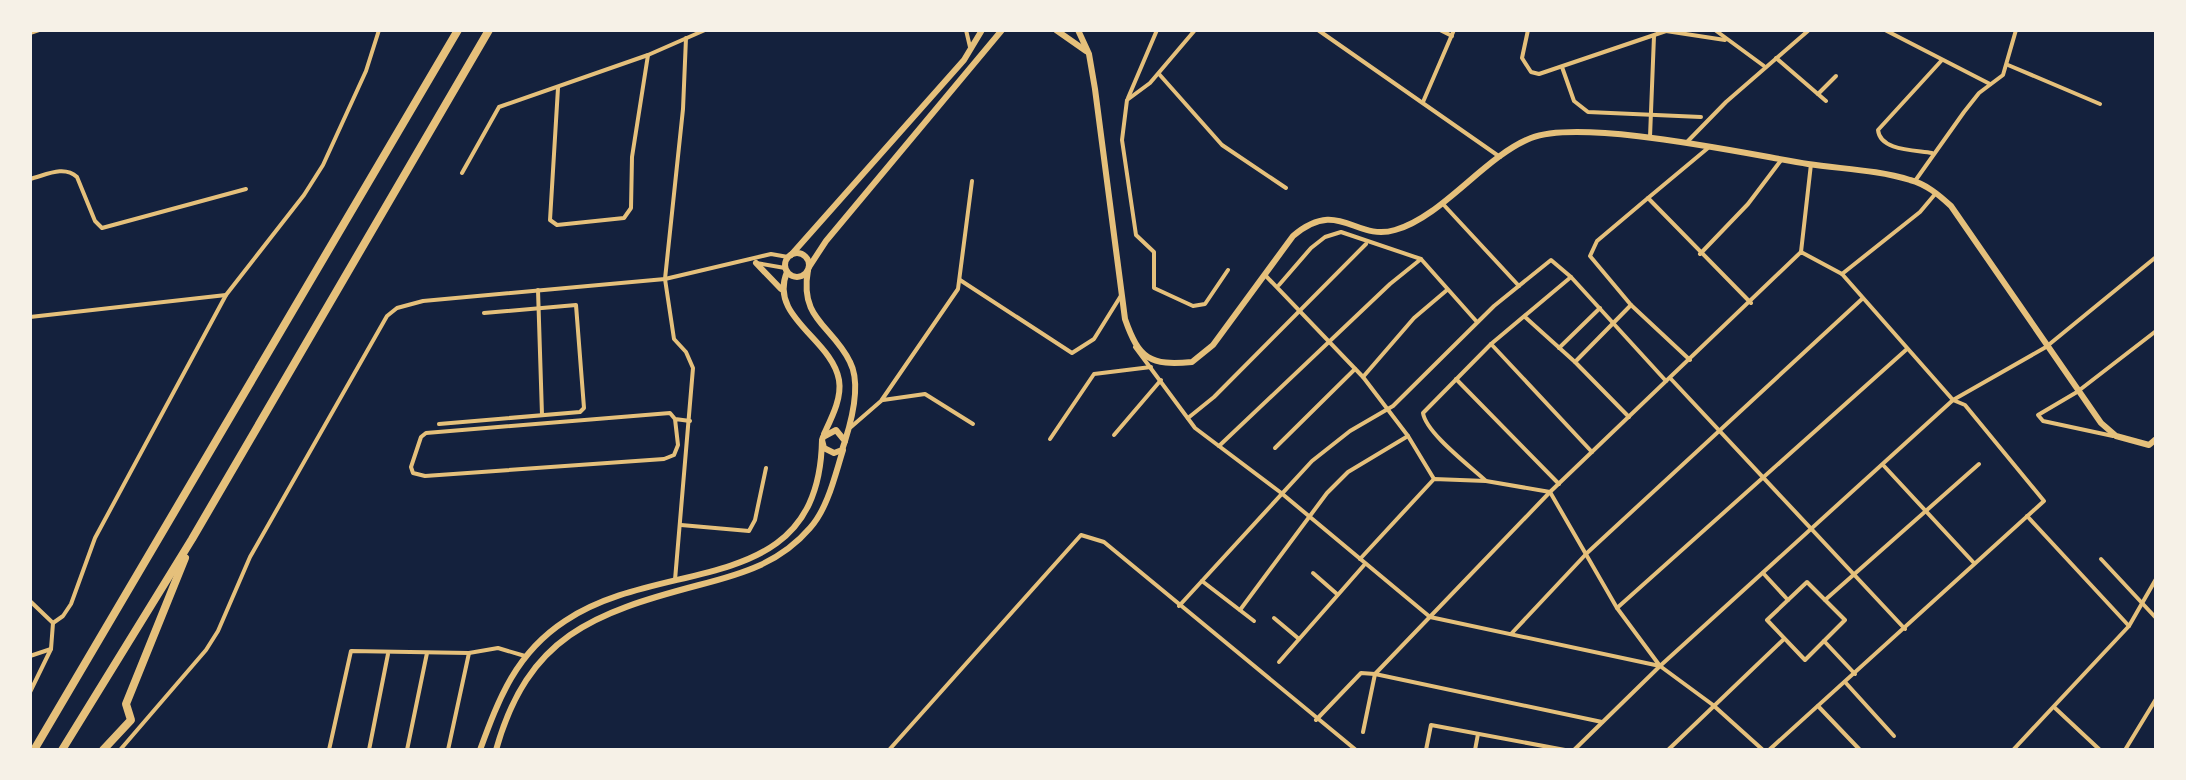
<svg xmlns="http://www.w3.org/2000/svg" width="2186" height="780" font-family="Helvetica,sans-serif">
	<style>
		.lines { fill: none; stroke-linecap: round; stroke-linejoin: round }
		.minor { stroke: #e5c07b; stroke-width: 4 }
		.tertiary { stroke: #e5c07b; stroke-width: 6 }
		.secondary { stroke: #e5c07b; stroke-width: 6 }
		.motorway { stroke: #e5c07b; stroke-width: 8 }
	</style>
	<rect width="100%" height="100%" fill="#14213d"/>
	<g class="lines">
		<!-- minor -->
		<g class="minor">
			<path d="M966,30L970,47"/>
			<path d="M1195,30L1150,83L1127,100L1122,140L1136,235L1154,252V288L1193,306L1205,304L1228,270"/>
			<path d="M1318,30L1500,157"/>
			<path d="M1440,30L1452,36"/>
			<path d="M1528,30L1522,58L1531,72L1539,74L1666,31"/>
			<path d="M1715,30L1764,66"/>
			<path d="M1885,30L1990,84"/>
			<path d="M1666,31L1725,40"/>
			<path d="M30,33L39,30"/>
			<path d="M1776,58L1826,101"/>
			<path d="M2008,65L2100,104"/>
			<path d="M1562,67L1574,101L1588,112L1701,117"/>
			<path d="M1159,74L1222,145L1286,188"/>
			<path d="M558,88L550,220L557,225L624,218L631,208L632,157L648,55"/>
			<path d="M1818,94L1836,76"/>
			<path d="M1128,98L1157,30"/>
			<path d="M1423,102L1454,30"/>
			<path d="M1650,137L1654,36"/>
			<path d="M1687,142L1726,102L1809,30"/>
			<path d="M1708,148L1648,198L1751,303"/>
			<path d="M1932,153C1915,150 1880,151 1878,130L1942,60"/>
			<path d="M462,173L499,107L648,55L705,30"/>
			<path d="M30,179C46,175 64,165 77,177L95,221L102,228L246,189"/>
			<path d="M1915,181L1964,112L1979,93L2003,75L2016,30"/>
			<path d="M1648,198L1597,241L1590,256L1631,305L1690,360"/>
			<path d="M1442,203L1519,286"/>
			<path d="M1801,252L1811,164"/>
			<path d="M1700,254L1748,204L1782,159"/>
			<path d="M756,263L785,268"/>
			<path d="M1842,274L1920,212L1936,193"/>
			<path d="M1265,275L1363,377L1408,436L1434,479"/>
			<path d="M960,280L1072,353L1094,339L1122,294"/>
			<path d="M1279,285L1311,248L1325,237L1341,232L1421,259L1477,322"/>
			<path d="M538,290L542,415"/>
			<path d="M30,317L226,295"/>
			<path d="M1525,317L1575,362"/>
			<path d="M1491,344L1592,452"/>
			<path d="M1135,347L1195,428L1280,492L1430,617L1660,666L1713,705L1763,750"/>
			<path d="M1559,348L1600,308"/>
			<path d="M1363,377L1414,318L1447,290"/>
			<path d="M1456,379L1559,484"/>
			<path d="M1671,379L1905,629"/>
			<path d="M883,400L925,394L973,424"/>
			<path d="M1629,417L1575,362L1631,305"/>
			<path d="M1188,418L1214,397L1366,244"/>
			<path d="M675,419L678,445L674,455L664,459L425,476L413,473L411,467L421,437L426,433L670,413L675,419L690,421"/>
			<path d="M439,424L580,412L584,408L576,305L484,313"/>
			<path d="M851,427L881,401L958,289L972,181"/>
			<path d="M1114,435L1161,380"/>
			<path d="M2113,436L2043,421L2038,415L2077,392L2156,331"/>
			<path d="M1050,439L1094,374L1151,367"/>
			<path d="M1219,446L1390,284L1421,259"/>
			<path d="M1275,448L1355,369"/>
			<path d="M1884,466L1974,563"/>
			<path d="M1486,481C1470,466 1426,433 1423,413L1491,344L1571,277L1666,381"/>
			<path d="M2027,516L2129,626"/>
			<path d="M681,525L749,531L755,520L766,468"/>
			<path d="M1360,559L1434,479L1486,481L1550,492L1617,608L1660,666"/>
			<path d="M2101,559L2156,618"/>
			<path d="M1313,573L1337,594"/>
			<path d="M1763,573L1788,600"/>
			<path d="M675,580L693,368L686,352L674,339L665,279L683,109L686,38"/>
			<path d="M1202,581L1254,621"/>
			<path d="M1807,582L1845,620L1805,660L1767,620Z"/>
			<path d="M1825,600L1979,464"/>
			<path d="M30,601L53,623"/>
			<path d="M1179,606L1312,461L1350,431L1393,406L1494,306L1551,260L1571,277"/>
			<path d="M1617,608L1907,349"/>
			<path d="M1240,610L1327,493L1348,472L1408,436"/>
			<path d="M1274,618L1299,639"/>
			<path d="M1511,634L1587,553L1862,299"/>
			<path d="M1824,641L1855,674"/>
			<path d="M469,653L498,648L525,656"/>
			<path d="M30,656L51,649"/>
			<path d="M1279,662L1365,564"/>
			<path d="M1845,682L1894,736"/>
			<path d="M30,692L51,649L53,623L63,616L71,604L95,538L226,295L304,195L323,165L366,71L379,30"/>
			<path d="M1818,706L1860,750"/>
			<path d="M2055,708L2100,750"/>
			<path d="M1316,720L1361,673L1375,674L1550,492L1801,252L1842,274L1953,400L1965,405L2044,501L1769,750"/>
			<path d="M1363,732L1375,674L1602,722"/>
			<path d="M120,750L206,650L218,631L250,557L387,316L397,308L423,301L665,279L771,254L788,257"/>
			<path d="M329,750L351,651L469,653L448,750"/>
			<path d="M369,750L388,654"/>
			<path d="M407,750L427,653"/>
			<path d="M889,750L1081,535L1104,542L1356,750"/>
			<path d="M1426,750L1431,725L1565,750"/>
			<path d="M1475,750L1478,734"/>
			<path d="M1574,750L1660,666L1953,400L2046,347L2156,257"/>
			<path d="M1668,750L1784,639"/>
			<path d="M2013,750L2129,626L2156,579"/>
			<path d="M2125,750L2156,699"/>
		</g>
		<!-- tertiary -->
		<g class="tertiary">
			<circle cx="797" cy="265" r="12"/>
			<path d="M791,255L964,60L982,30"/>
			<path d="M756,263L781,289"/>
			<path d="M809,267L826,241L1002,30"/>
			<path d="M808,270C799,320 832,325 850,362C861,383 852,419 845,441"/>
			<path d="M787,272C768,317 832,339 839,380C842,398 832,417 824,434"/>
			<path d="M480,750C499,698 516,653 565,621C663,555 819,601 822,440L823,437L836,430L845,441L842,450L834,453L824,448L822,440"/>
			<path d="M496,750C528,636 593,613 699,585C742,574 780,563 810,528C828,508 835,475 843,450"/>
		</g>
		<!-- secondary -->
		<g class="secondary">
			<path d="M1056,30L1086,51"/>
			<path d="M1078,30L1089,54L1095,89L1125,319C1139,359 1150,366 1192,362L1213,345L1293,236C1339,197 1355,242 1395,230C1442,217 1485,156 1531,138C1582,118 1747,154 1808,164C1842,169 1878,170 1910,180C1926,184 1939,195 1951,206L2101,423L2116,436L2149,445L2156,439"/>
		</g>
		<!-- motorway -->
		<g class="motorway">
			<path d="M34,750L458,30"/>
			<path d="M62,750L192,539L489,30"/>
			<path d="M103,750L131,720L126,704L185,558"/>
		</g>
	</g>
	<!-- border -->
	<rect width="2186" height="780" fill="none" stroke="#f6f1e7" stroke-width="64"/>
</svg>
